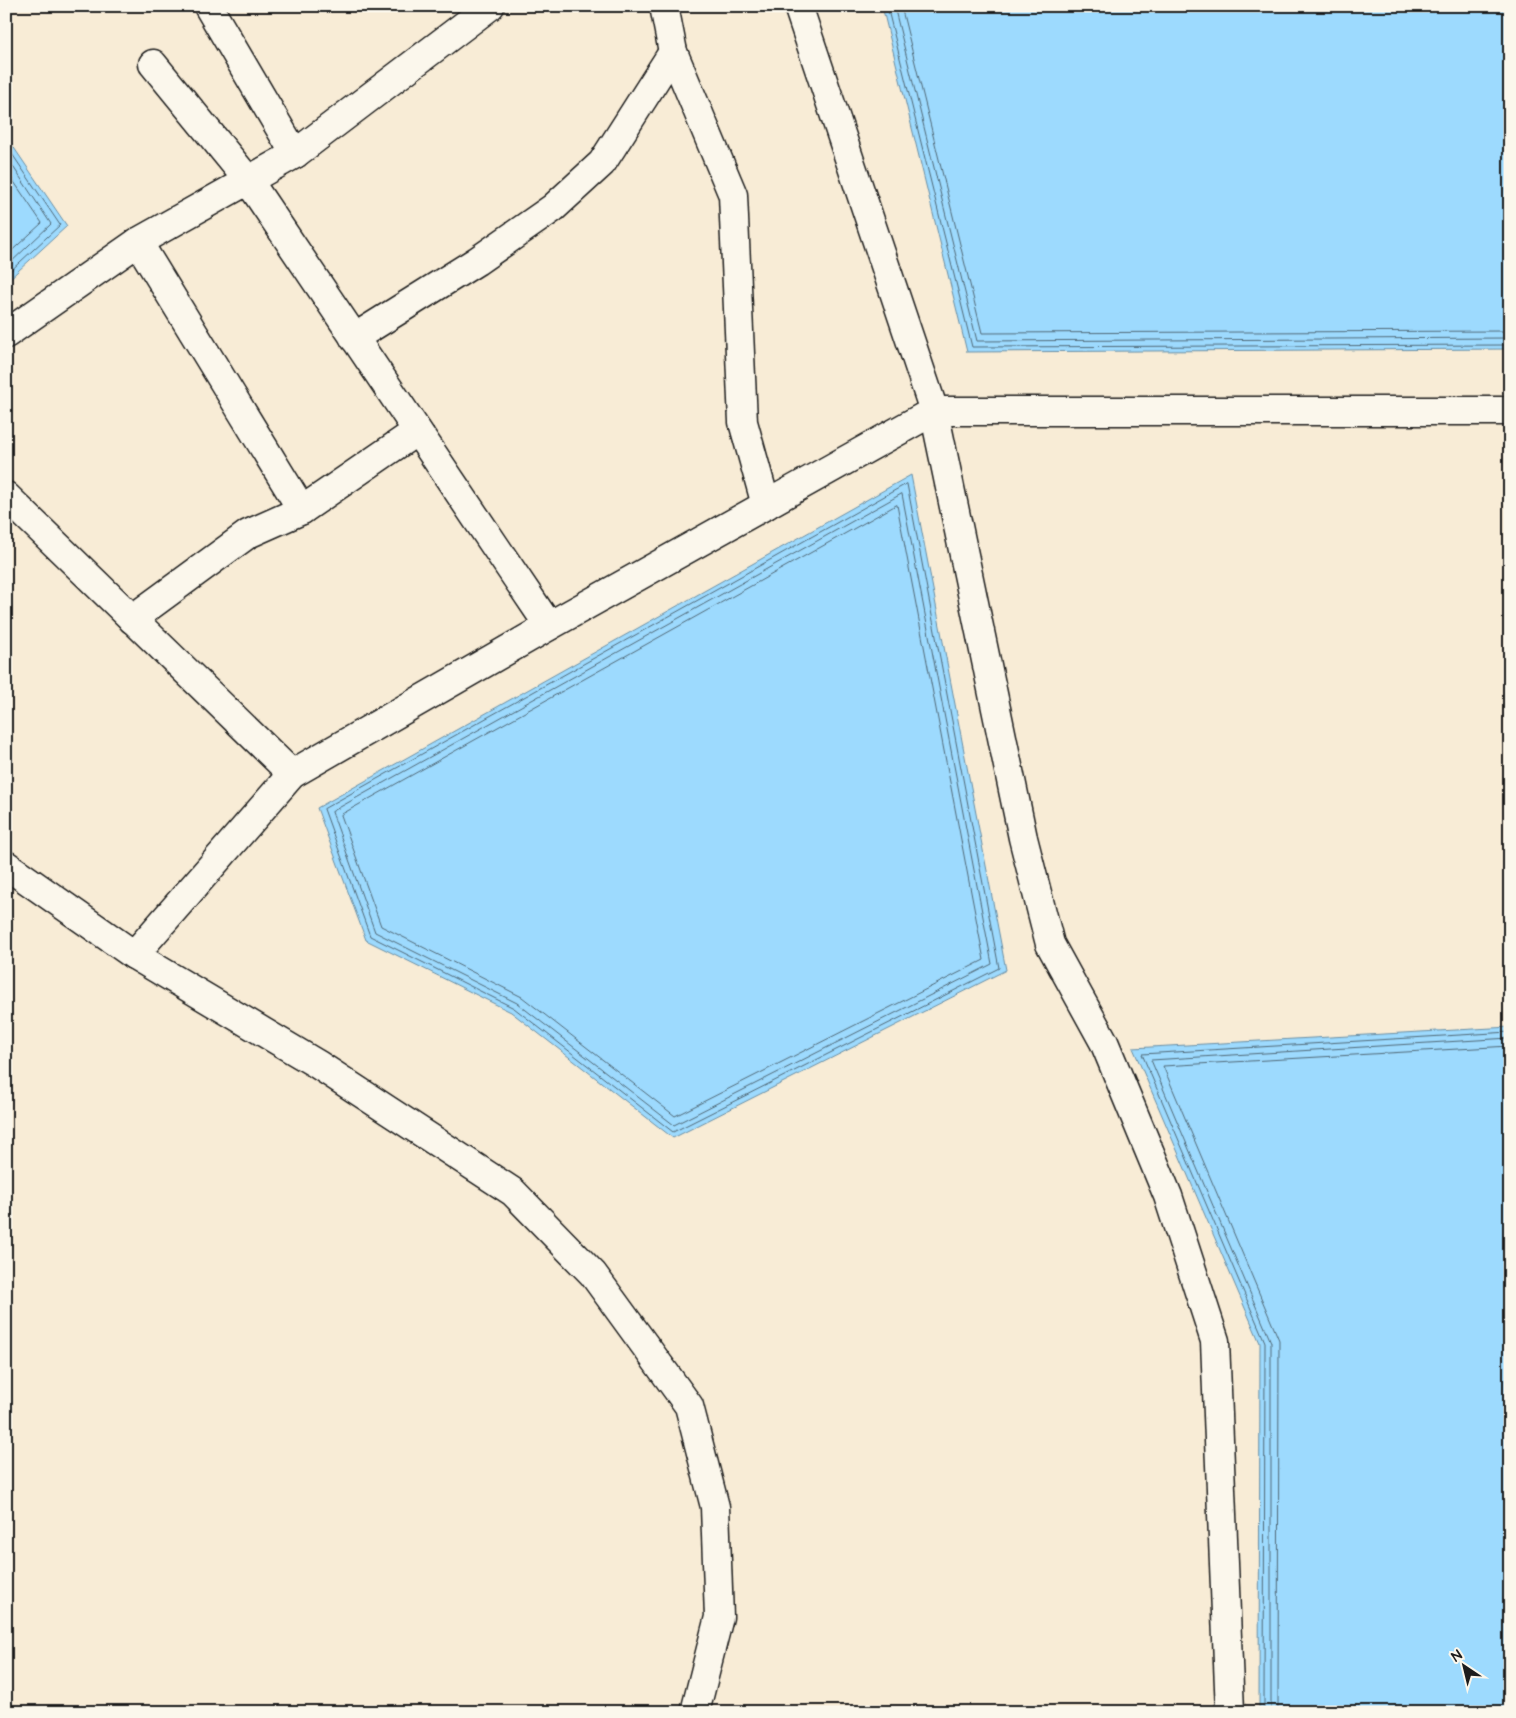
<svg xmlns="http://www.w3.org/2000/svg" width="1516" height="1718" font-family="'Architects Daughter',sans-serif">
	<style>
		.water { fill: #9ddafe; stroke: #698ea4 }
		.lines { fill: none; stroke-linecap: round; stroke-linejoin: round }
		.shore { stroke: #506876; stroke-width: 1 }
		.street-casing { stroke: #1c1c1c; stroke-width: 31 }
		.street { stroke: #fbf7ec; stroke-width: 28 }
	</style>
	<rect width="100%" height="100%" fill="#f8ecd6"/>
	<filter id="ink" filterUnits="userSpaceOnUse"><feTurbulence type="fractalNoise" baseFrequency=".02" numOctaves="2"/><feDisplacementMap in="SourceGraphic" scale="10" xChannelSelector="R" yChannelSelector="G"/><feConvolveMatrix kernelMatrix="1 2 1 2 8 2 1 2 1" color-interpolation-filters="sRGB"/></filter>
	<g filter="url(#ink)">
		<!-- water -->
		<g class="water">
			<path d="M882,6H1510V349L967,352Z"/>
			<path d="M6,136L67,226L6,282Z"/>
			<path d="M911,475L1006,970L673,1138L511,1012L366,940L317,808Z"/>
			<path d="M1510,1027V1712H1259L1260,1343L1133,1048Z"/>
		</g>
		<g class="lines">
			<!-- shore -->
			<g class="shore">
				<path d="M887,6L972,347L1510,345"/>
				<path d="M894,6L977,341L1510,338"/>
				<path d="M901,6L982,333L1510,331"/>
				<path d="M6,145L60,225L6,275"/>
				<path d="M6,156L51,224L6,267"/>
				<path d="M6,170L42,223L6,256"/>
				<path d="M907,484L999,968L673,1132L514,1008L370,936L324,809Z"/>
				<path d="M902,494L992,964L674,1125L517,1003L375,932L332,812Z"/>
				<path d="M897,505L984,960L675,1116L522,997L381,926L341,815Z"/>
				<path d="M1264,1712L1265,1342L1142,1054L1510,1032"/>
				<path d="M1271,1712V1342L1151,1060L1510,1038"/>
				<path d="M1278,1712L1279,1340L1163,1066L1510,1046"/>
			</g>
			<defs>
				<g id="street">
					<path d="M208,6L295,154"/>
					<path d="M664,6L673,52L733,195L743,422L766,505"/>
					<path d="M798,6L934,411L1023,838L1050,944L1104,1042L1168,1196L1215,1341L1230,1712"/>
					<path d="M153,64L248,180L549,626"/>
					<path d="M138,242L302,510"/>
					<path d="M6,334L138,242L295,154L490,6"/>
					<path d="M354,338L477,261L553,208L602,163L673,52"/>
					<path d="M6,496L292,774"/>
					<path d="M132,619L248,534L302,510L417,431"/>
					<path d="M6,865L134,955L317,1064L513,1192L593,1274L689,1406L715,1507L719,1617L695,1712"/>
					<path d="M134,955L292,774L549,626L934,411H1510"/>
				</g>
			</defs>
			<!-- street casing -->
			<use href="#street" class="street-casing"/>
			<!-- street -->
			<use href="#street" class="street"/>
		</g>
	</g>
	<!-- margin -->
	<rect width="1516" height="1718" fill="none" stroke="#fbf7ec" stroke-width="25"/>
	<rect x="12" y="12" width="1491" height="1693" fill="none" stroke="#1c1c1c" stroke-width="2" filter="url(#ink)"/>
	<!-- north arrow -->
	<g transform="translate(1464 1666) rotate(325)" stroke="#fbf7ec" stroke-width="4" paint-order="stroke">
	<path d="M0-4L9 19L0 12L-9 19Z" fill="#1c1c1c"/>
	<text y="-8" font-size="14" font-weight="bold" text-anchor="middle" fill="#1c1c1c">N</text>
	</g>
</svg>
